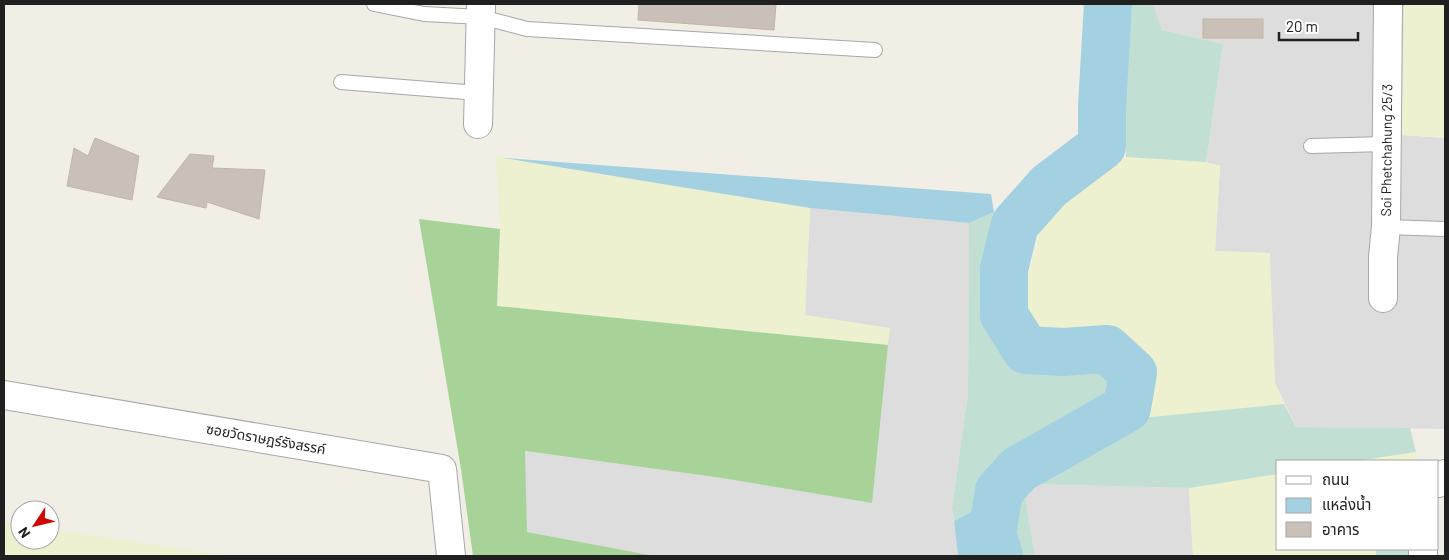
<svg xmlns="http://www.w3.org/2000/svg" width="1449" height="560" font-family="Barlow,'Noto Sans Thai',sans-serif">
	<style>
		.residential { fill: #dedddd }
		.farmland { fill: #edf1d0 }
		.forest { fill: #a7d398 }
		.wetland { fill: #c1e0d3 }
		.water { fill: #a3d1e1 }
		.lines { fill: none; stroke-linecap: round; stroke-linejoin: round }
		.river { stroke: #a3d1e1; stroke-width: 48 }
		.building { fill: #c9c0b8; stroke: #c4b4a7 }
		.service-casing { stroke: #a7a7a7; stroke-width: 16 }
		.minor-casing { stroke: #a7a7a7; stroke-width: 30 }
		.service { stroke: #fff; stroke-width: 14 }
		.minor { stroke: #fff; stroke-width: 28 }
		.labels { text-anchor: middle; stroke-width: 4; stroke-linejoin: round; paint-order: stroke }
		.street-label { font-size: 14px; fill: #202020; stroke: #fff }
	</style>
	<rect width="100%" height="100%" fill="#f1eee6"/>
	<!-- residential -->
	<g class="residential">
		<path d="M1153,4H1404L1402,135L1445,138V429L1296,427L1275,383L1269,253L1215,251L1220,166L1206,162L1223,44L1162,30Z"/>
		<path d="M810,208L969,223L968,393L952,508L958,556H655L527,532L524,451L722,478L872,503L805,315Z"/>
		<path d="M1023,484L1189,488L1193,556H1035Z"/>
	</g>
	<!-- farmland -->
	<g class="farmland">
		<path d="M1404,4H1445V138L1402,135Z"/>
		<path d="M496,156L810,208L805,315L890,328L888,345L497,306L500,229Z"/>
		<path d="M1126,157L1206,162L1220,166L1215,251L1270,253L1275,383L1284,404L1141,418L1149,361L1129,336L1089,329L1045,334L1031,327L1022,306L1028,276L1045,213L1064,196Z"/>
		<path d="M1416,452V461H1356Z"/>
		<path d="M1278,474V549H1376V556H1193L1189,488Z"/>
		<path d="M4,522L20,525V540H50V529L229,556H4Z"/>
	</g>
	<!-- forest -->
	<path class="forest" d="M419,219L500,229L497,306L888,345L872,503L722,478L525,451L527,532L655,556H473L461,469Z"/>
	<!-- wetland -->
	<g class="wetland">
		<path d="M1125,4H1153L1162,30L1223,44L1206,162L1126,157Z"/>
		<path d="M994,212L1003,340L1017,365L1091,364L1115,372L1114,404L1141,418L1284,404L1296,427L1410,428L1416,452L1356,461H1278V474L1189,488L1023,484L1035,556H1009L1007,553L1004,494L954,521L952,508L968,393L969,223Z"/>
		<rect x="1376" y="549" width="41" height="7"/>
	</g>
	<!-- water -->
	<g class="water">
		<path d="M503,158L991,194L994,212L969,223L810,208Z"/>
		<path d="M1004,494L1007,553L1009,556H958L954,521Z"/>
	</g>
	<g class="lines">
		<!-- river -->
		<path class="river" d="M999,556L992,534L999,491L1019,469L1127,408L1133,373L1107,349L1063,352L1026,350L1004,315V269L1015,224L1049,186L1102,146V106L1108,4"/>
	</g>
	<!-- building -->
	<g class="building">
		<path d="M639,4H776L774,30L638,20Z"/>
		<rect x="1203" y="19" width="60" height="19"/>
		<path d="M95,138L139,156L132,200L67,186L74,148L88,156Z"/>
		<path d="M190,154L214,156L212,168L265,170L259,219L207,202L206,208L157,197Z"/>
	</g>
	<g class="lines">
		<defs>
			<g id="service">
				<path d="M374,4L424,14L481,17L527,29L875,50"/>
				<path d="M341,82L478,93"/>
				<path d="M1311,146L1386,144"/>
				<path d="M1386,227L1445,229"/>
			</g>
			<g id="minor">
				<path d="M478,124L481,4"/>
				<path id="s1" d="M1383,298V257L1386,227L1388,4"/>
				<path d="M4,395L442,469L451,556"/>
				<path d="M1438,483L1445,474"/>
				<path d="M1423,549V556"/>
			</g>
		</defs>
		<!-- service casing -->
		<use href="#service" class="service-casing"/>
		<!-- minor casing -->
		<use href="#minor" class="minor-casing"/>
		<!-- service -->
		<use href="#service" class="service"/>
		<!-- minor -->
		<use href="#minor" class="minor"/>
	</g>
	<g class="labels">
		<!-- street labels -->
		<g class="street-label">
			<text dy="5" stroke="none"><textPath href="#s1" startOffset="148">Soi Phetchahung 25/3</textPath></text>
			<text transform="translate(266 439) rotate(10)" y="5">ซอยวัดราษฎร์รังสรรค์</text>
		</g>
	</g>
	<!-- border -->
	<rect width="1449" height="560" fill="none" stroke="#202020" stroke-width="10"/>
	<!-- legend -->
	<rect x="1276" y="460" width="162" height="90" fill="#ffffff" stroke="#a6a6a6"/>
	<rect x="1286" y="476" width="25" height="8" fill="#ffffff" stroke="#a6a6a6"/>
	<text x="1322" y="485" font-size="15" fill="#202020">ถนน</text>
	<rect x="1286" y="498" width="25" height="15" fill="#a3d1e1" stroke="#a6a6a6"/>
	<text x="1322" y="510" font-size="15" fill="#202020">แหล่งน้ำ</text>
	<rect x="1286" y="522" width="25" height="15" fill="#c9c0b8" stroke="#a6a6a6"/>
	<text x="1322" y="535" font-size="15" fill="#202020">อาคาร</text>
	<!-- north arrow -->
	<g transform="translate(35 525) rotate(235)"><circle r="24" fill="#ffffff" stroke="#a6a6a6"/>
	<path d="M0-4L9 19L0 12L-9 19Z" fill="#d00700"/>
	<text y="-8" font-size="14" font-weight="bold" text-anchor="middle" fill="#202020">N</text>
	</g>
	<!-- scale -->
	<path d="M1279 32v8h79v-8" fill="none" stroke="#202020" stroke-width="2.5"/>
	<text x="1286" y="32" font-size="15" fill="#202020" stroke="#ffffff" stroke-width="4" paint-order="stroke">20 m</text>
</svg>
